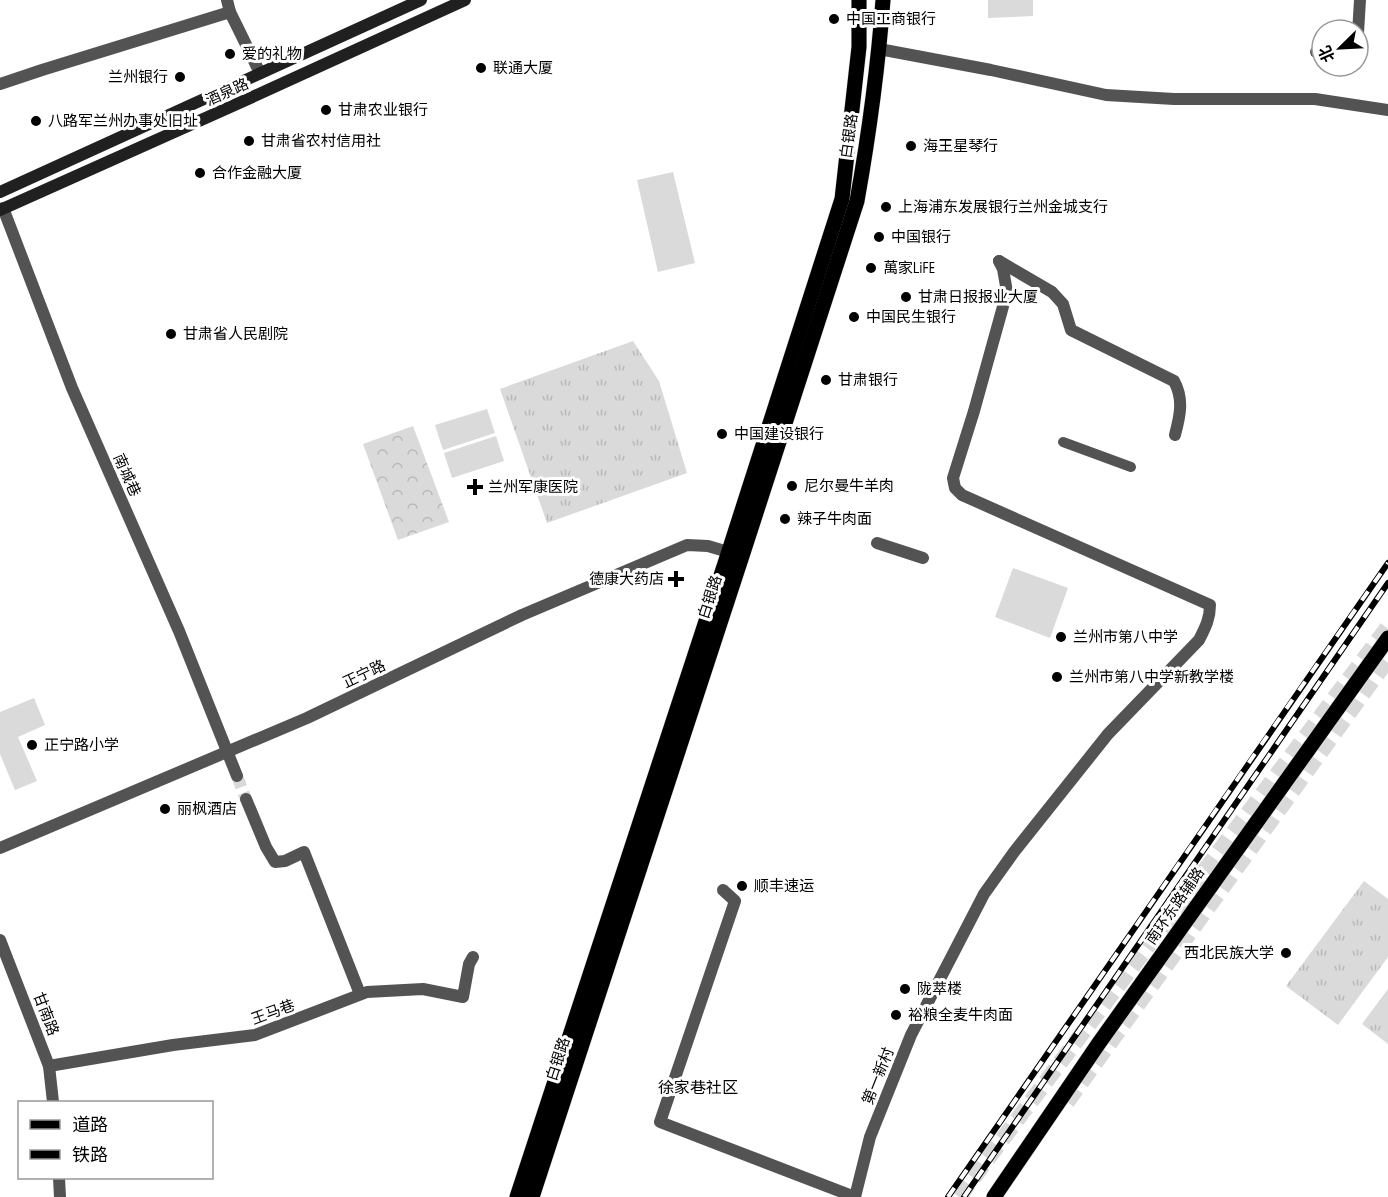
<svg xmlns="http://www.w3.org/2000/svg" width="1388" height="1197" font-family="'PT Sans Narrow','Noto Sans SC',sans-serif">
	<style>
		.grass { fill: url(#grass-tufts) }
		.forest { fill: url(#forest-crowns) }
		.pitch { fill: #dadada }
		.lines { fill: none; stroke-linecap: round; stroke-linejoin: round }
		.minor-tunnel { stroke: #d9d9d9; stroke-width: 12; stroke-dasharray: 12 6; stroke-linecap: butt }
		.trunk-tunnel { stroke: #d9d9d9; stroke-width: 16; stroke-dasharray: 16 8; stroke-linecap: butt }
		.primary-casing { stroke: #dbdbdb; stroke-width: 16 }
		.pedestrian { stroke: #535353; stroke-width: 10 }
		.minor { stroke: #535353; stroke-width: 12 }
		.tertiary { stroke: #535353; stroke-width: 12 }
		.secondary { stroke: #202020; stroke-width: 12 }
		.primary { stroke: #000; stroke-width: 15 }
		.rail-casing { stroke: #000; stroke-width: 6 }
		.rail { stroke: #fff; stroke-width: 4; stroke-dasharray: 11; stroke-linecap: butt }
		.poi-dot { fill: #000; stroke: #fff; stroke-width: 2 }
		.labels { text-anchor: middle; stroke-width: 6; stroke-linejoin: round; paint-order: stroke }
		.poi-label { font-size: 15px; fill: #000; stroke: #fff; text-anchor: start }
		.street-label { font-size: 15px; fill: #000; stroke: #fff }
		.neighbourhood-label { font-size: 16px; fill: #000; stroke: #fff }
	</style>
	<defs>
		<pattern id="grass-tufts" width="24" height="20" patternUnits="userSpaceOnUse" patternTransform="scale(1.5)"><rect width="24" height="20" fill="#dadada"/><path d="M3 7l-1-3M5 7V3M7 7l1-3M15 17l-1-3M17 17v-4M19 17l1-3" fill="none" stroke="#b9b9b9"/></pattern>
		<pattern id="forest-crowns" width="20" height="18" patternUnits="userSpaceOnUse" patternTransform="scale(1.5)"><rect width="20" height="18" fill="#dadada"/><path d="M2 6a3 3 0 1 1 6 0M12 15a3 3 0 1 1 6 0" fill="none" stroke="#b9b9b9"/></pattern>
	</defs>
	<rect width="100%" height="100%" fill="#fff"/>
	<!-- grass -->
	<g class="grass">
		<path d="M633,341L659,381L687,473L547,523L500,389Z"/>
		<path d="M1364,881L1388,899V957L1338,1025L1286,986Z"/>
		<path d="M1388,989V1044L1362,1024Z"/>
	</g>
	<!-- forest -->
	<path class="forest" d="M413,426L449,522L398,540L363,444Z"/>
	<!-- pitch -->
	<g class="pitch">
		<path d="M988,0H1033V16L988,18Z"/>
		<path d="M673,172L695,263L658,272L637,180Z"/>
		<path d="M487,409L495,433L443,450L435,425Z"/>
		<path d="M496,436L504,461L452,478L444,453Z"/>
		<path d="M1013,568L1068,588L1050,638L995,617Z"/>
		<path d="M34,698L45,725L18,737L37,781L15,790L0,754V712Z"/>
	</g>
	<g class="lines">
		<!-- minor-tunnel -->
		<path class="minor-tunnel" d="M237,776L246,799"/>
		<!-- trunk-tunnel -->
		<g class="trunk-tunnel">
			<path d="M1067,1102L1388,659"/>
			<path d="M959,1197L1388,627"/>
		</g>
		<defs>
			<g id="primary">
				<path d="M517,1197L729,551L842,199L859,47V0"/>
				<path d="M532,1197L742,556L857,201C869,134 878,67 883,0"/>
				<path d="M994,1197L1099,1043L1388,638"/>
			</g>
		</defs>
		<!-- primary casing -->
		<use href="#primary" class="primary-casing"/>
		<!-- pedestrian -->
		<path class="pedestrian" d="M1063,442L1131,467"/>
		<!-- minor -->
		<g class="minor">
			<path d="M227,0L230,12"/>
			<path d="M1358,33L1360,0"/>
			<path d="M1316,52L1322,53"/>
			<path d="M0,84L42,70L230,12L260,73"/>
			<path d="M3,208L72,388L179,631L237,776"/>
			<path d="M999,261L1052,292L1063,304L1071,330L1174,381C1184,399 1180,416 1175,435"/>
			<path d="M877,543L923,558"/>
			<path d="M246,799L266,847L275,862L285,861L304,852L360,994"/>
			<path d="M0,848L307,718L522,615L687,545L708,546L735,554"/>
			<path d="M723,890L735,901L660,1122L855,1197"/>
			<path d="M49,1066L173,1045L255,1035L367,992L423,989L463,997L469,964L473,957"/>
			<path d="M855,1197L870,1137L911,1035L984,894L1014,852L1108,734L1199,640C1205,628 1210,619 1210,605L962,495L955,488L953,478L974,411L1007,292L1003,269L999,261"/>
		</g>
		<!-- tertiary -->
		<g class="tertiary">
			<path d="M879,49L991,70L1106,95L1174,99H1315L1388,110"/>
			<path d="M0,940L49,1066L53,1102"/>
			<path d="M59,1178L60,1197"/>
		</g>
		<!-- secondary -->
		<g class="secondary">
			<path d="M0,192L421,0"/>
			<path d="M0,210L248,99L465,0"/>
		</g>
		<!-- primary -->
		<use href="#primary" class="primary"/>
		<defs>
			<g id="rail">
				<path d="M948,1197C1095,986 1240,774 1388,563"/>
				<path d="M964,1197L1388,583"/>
			</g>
		</defs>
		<!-- rail casing -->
		<use href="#rail" class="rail-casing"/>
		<!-- rail -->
		<use href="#rail" class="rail"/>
	</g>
	<!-- markers -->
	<g class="poi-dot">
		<circle cx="834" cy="19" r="6"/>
		<circle cx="230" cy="54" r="6"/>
		<circle cx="481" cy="68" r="6"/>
		<circle cx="180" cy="77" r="6"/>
		<circle cx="326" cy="110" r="6"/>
		<circle cx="36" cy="121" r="6"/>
		<circle cx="249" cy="141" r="6"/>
		<circle cx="911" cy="146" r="6"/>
		<circle cx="200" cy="173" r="6"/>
		<circle cx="886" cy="207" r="6"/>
		<circle cx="879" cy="237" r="6"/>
		<circle cx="871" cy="268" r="6"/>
		<circle cx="906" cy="297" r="6"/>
		<circle cx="854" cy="317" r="6"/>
		<circle cx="171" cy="334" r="6"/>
		<circle cx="826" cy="380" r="6"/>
		<circle cx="722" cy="434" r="6"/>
		<circle cx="792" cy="486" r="6"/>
		<path d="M472 478h6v6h6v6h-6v6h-6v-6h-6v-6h6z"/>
		<circle cx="785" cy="519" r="6"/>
		<path d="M673 570h6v6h6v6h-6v6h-6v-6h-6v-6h6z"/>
		<circle cx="1061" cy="637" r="6"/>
		<circle cx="1057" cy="677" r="6"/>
		<circle cx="32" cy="745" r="6"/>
		<circle cx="165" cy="809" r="6"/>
		<circle cx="742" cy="886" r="6"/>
		<circle cx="1286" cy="953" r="6"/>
		<circle cx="905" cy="989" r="6"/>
		<circle cx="896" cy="1015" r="6"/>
	</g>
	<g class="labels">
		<!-- poi labels -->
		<g class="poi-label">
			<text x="846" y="24">中国工商银行</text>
			<text x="242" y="59">爱的礼物</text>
			<text x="493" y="73">联通大厦</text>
			<text x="168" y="82" text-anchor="end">兰州银行</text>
			<text x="338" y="115">甘肃农业银行</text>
			<text x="48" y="126">八路军兰州办事处旧址</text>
			<text x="261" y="146">甘肃省农村信用社</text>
			<text x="923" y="151">海王星琴行</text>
			<text x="212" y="178">合作金融大厦</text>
			<text x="898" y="212">上海浦东发展银行兰州金城支行</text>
			<text x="891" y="242">中国银行</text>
			<text x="883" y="273">萬家LiFE</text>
			<text x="918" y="302">甘肃日报报业大厦</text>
			<text x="866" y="322">中国民生银行</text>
			<text x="183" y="339">甘肃省人民剧院</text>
			<text x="838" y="385">甘肃银行</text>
			<text x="734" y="439">中国建设银行</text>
			<text x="804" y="491">尼尔曼牛羊肉</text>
			<text x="488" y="492">兰州军康医院</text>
			<text x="797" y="524">辣子牛肉面</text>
			<text x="664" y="584" text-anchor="end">德康大药店</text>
			<text x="1073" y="642">兰州市第八中学</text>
			<text x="1069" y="682">兰州市第八中学新教学楼</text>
			<text x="44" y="750">正宁路小学</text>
			<text x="177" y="814">丽枫酒店</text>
			<text x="754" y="891">顺丰速运</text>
			<text x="1274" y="958" text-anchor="end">西北民族大学</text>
			<text x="917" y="994">陇萃楼</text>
			<text x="908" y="1020">裕粮全麦牛肉面</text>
		</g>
		<!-- street labels -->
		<g class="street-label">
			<text transform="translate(227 92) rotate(-24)" y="5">酒泉路</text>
			<text transform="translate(849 136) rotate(-82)" y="5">白银路</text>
			<text transform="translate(127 475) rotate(66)" y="5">南城巷</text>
			<text transform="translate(710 597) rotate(-72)" y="5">白银路</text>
			<text transform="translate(364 674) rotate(-25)" y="5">正宁路</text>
			<text transform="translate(1175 906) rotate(-55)" y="5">南环东路辅路</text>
			<text transform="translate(273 1012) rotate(-20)" y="5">王马巷</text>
			<text transform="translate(46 1014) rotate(69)" y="5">甘南路</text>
			<text transform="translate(558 1059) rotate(-72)" y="5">白银路</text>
			<text transform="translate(878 1076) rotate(-68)" y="5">第一新村</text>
		</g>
		<!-- neighbourhood labels -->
		<g class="neighbourhood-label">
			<text x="698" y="1093">徐家巷社区</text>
		</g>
	</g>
	<!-- legend -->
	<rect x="18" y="1101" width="195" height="78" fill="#ffffff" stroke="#999999" stroke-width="1.5"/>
	<rect x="30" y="1120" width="30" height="9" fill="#000000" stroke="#999999" stroke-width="1.5"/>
	<text x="72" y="1131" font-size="18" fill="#000000">道路</text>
	<rect x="30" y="1150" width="30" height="9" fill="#000000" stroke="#999999" stroke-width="1.5"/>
	<text x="72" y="1161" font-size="18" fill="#000000">铁路</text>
	<!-- north arrow -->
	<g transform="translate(1340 48) rotate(246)"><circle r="28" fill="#ffffff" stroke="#999999" stroke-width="1.5"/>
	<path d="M0-4.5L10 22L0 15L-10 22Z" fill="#000000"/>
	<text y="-9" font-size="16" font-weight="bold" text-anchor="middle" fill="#000000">北</text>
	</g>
</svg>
